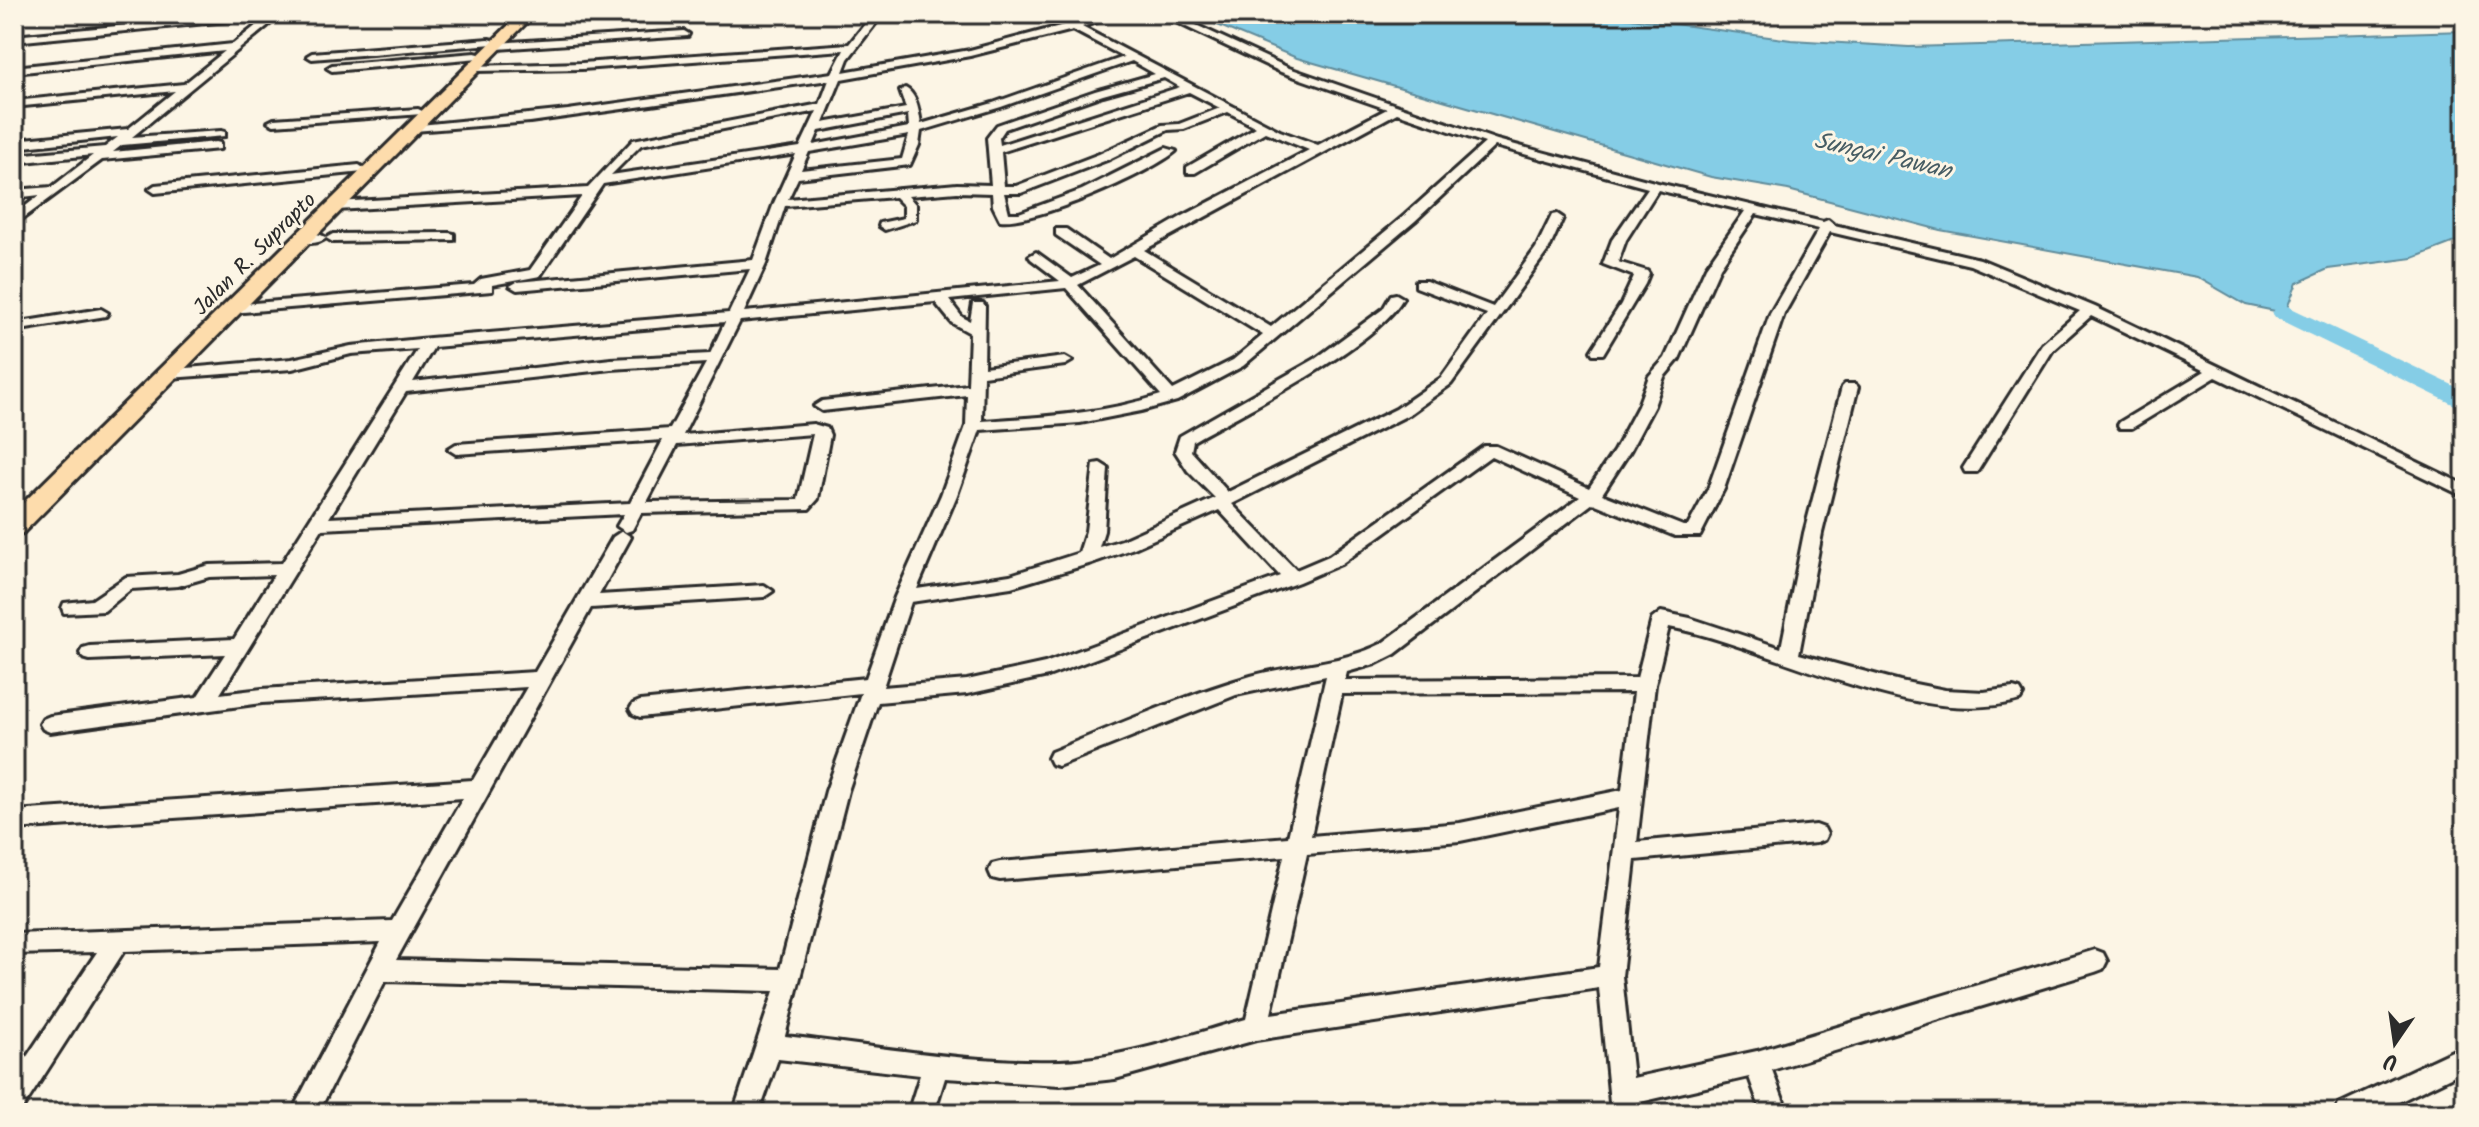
<svg xmlns="http://www.w3.org/2000/svg" width="2479" height="1127" font-family="Kalam,sans-serif">
	<style>
		.water { fill: #85cde6; stroke: #618c9b; stroke-width: 2 }
		.lines { fill: none; stroke-linecap: round; stroke-linejoin: round }
		.river { fill: #85cde6; fill-rule: evenodd }
		.minor-casing { stroke: #2b2b2b; stroke-width: 6 }
		.highway-casing { stroke: #2b2b2b; stroke-width: 6 }
		.minor { fill: #fcf5e5; fill-rule: evenodd }
		.highway { fill: #fddcac; fill-rule: evenodd }
		.labels { text-anchor: middle; stroke-width: 6; stroke-linejoin: round; paint-order: stroke }
		.far-street-label { font-size: 22px; fill: #2b2b2b; stroke: #fcf5e5 }
		.far-water-label { font-size: 24px; font-style: italic; fill: #465c63; stroke: #fcf5e5 }
	</style>
	<rect width="100%" height="100%" fill="#fcf5e5"/>
	<filter id="ink" filterUnits="userSpaceOnUse"><feTurbulence type="fractalNoise" baseFrequency=".0125" numOctaves="2"/><feDisplacementMap in="SourceGraphic" scale="16" xChannelSelector="R" yChannelSelector="G"/><feConvolveMatrix kernelMatrix="1 2 1 2 8 2 1 2 1" color-interpolation-filters="sRGB"/></filter>
	<g filter="url(#ink)">
		<!-- water -->
		<path class="water" d="M1191,14H1602L1791,40L1909,47L2465,31V238L2413,258L2328,269L2297,283L2285,313L2246,305L2197,277L1940,230L1788,190L1711,177L1297,58Z"/>
		<g class="lines">
			<!-- river -->
			<path class="river" d="M2285,305L2465,391V410L2276,318L2272,313L2276,308Z"/>
			<defs>
				<g id="minor">
					<path d="M241,14H282L132,137L221,131L225,132V136L122,145L113,152L216,142L220,143V149L102,160L14,225V215L40,195L14,198V190L52,187L93,155L14,163V155L105,147L118,137L14,148V140L128,129L175,91L14,107V101L184,84L225,51L14,73V67L233,44L267,17L14,42V36Z"/>
					<path d="M873,14H883L848,59L843,72L970,50L1105,14H1120L1082,27L1280,131L1318,145L1387,109L1281,72L1159,14H1172L1289,68L1497,140L1658,183L1823,222L1828,220L1834,225L1980,259L2095,307L2465,485V497L2216,377L2132,428H2120L2118,425L2120,422L2205,371L2091,316L2053,350L1977,472H1965L1963,468L2042,344L2080,311L1970,265L1830,232L1784,314L1724,489L1700,536H1675L1593,503L1395,654L1375,664L1347,672L1345,680L1637,678L1652,619L1661,612L1690,618L1781,648L1804,533L1842,387L1845,384H1855L1858,387L1822,533L1799,654L1900,681L1945,690L1984,692L2013,688L2020,690L2023,695L2020,700C1918,731 1770,646 1669,627L1655,685L1637,842L1816,825L1824,828L1827,834L1824,840L1816,843L1635,860L1622,976L1633,1078L1757,1051L2095,950L2103,953L2107,961L2103,969L2095,972L1772,1070L1788,1113H1762L1749,1077L1636,1103L1637,1113H1611L1599,988L1256,1040L1115,1079L1060,1085L945,1078L934,1113H908L920,1075L778,1059L759,1113H733L774,991L385,981L318,1113H291L381,942L124,951L23,1108L14,1112V1076L97,952L14,954V934L392,921L463,798L14,829V811L473,780L527,687L262,703L50,732L43,729L40,724L43,719L50,716L197,697L225,654L90,660L83,658L80,653L83,648L90,646L234,639L274,575L209,577L178,586L131,589L104,611L64,613L62,608L64,603L92,600L126,577L178,574L209,565L282,563L418,349L351,354L292,369L169,378L164,376V370L292,359L351,346L430,338L729,313L750,269L517,290L510,286L517,282L753,260L774,203L796,154L603,184L540,276L492,285V291L231,313L224,309L231,305L474,285L481,279L530,270L582,196L336,210L330,206L336,202L588,188L633,140L820,104L829,80L530,122L414,131L410,130V126L568,110L832,73L844,50L582,69L475,71L471,70V66L582,63L849,44ZM1073,30L1124,57L993,103L921,124C919,112 917,94 905,88L900,91L906,108L823,123L841,79L970,56ZM1132,61L1155,74L1095,91L997,125L987,138L991,185L957,184L788,199L798,178L910,165L919,145L921,131L1001,107ZM1164,78L1180,87L1000,145L999,138L1005,129L1103,95ZM1189,92L1220,108L1179,124L1162,125L1099,154L1016,186H1004L1001,152ZM817,111L800,147L611,175L641,145ZM1228,112L1256,127L1187,167V173H1195L1265,132L1309,150L1181,217L1109,259L1066,229H1056V235L1100,265L1072,278L1036,252L1029,256L1031,259L1060,281L744,312L766,264L785,206L895,197L904,206V218L880,223L879,226L885,230L916,220V205L908,196L957,192L992,193L993,206L1000,220C1033,225 1151,173 1176,151L1166,148L1082,190L1019,213H1009L1004,193H1021L1107,160L1168,130L1184,129ZM1397,113L1485,143L1405,215L1271,327L1144,250ZM908,114L909,127L813,145L819,131ZM909,135L902,159L801,170L809,152ZM1495,146L1648,188L1612,240L1603,264L1634,276L1621,304L1591,351L1593,354H1603L1645,284L1649,274L1647,271L1618,262L1626,240L1658,190L1745,211L1706,267L1665,358L1649,376L1638,406L1614,451L1589,488L1496,446H1484L1329,556L1296,570L1232,504L1408,415L1451,384L1549,249L1563,218L1557,214L1552,215L1536,248L1493,307L1426,281H1416V287L1487,314L1441,378L1396,409L1228,492L1191,451L1193,441C1244,412 1378,345 1403,298L1396,294L1391,295L1383,309L1315,359L1180,436L1175,451L1188,471L1215,498L1122,540L1099,547L1104,531L1108,468L1100,463L1094,464L1086,531L1079,553L1010,575L917,589L957,495L980,430L1080,423L1141,411L1177,401L1243,366L1415,221ZM1756,214L1819,229L1770,314L1708,489L1688,526H1683L1602,494L1630,451L1654,406L1664,377L1679,359L1720,267ZM1134,256L1263,335L1233,360L1173,390L1078,285ZM1066,288L1161,395C1102,414 1043,417 982,421L983,376L1065,365L1072,361L1065,357L984,367L985,306L983,303H973L970,321L962,317L949,300ZM935,302L952,323L970,333L968,385L822,401L814,406L822,411L967,395L966,426L941,495L895,597L866,678L640,701L633,704L630,709L633,714L640,717L861,693L826,791L780,969L396,960L591,608L764,597L773,591L764,585L599,595L631,537L622,531L613,537L535,672L262,689L220,694L322,529L624,514L617,526L626,532L632,530L641,513L809,509L818,499L830,435L827,428L813,424L683,435L740,321ZM725,322L710,354L611,359L413,382L434,347ZM706,363L670,429L456,444L448,449L456,454L663,440L630,503L329,518L406,392L611,369ZM813,434L798,500L647,502L677,445ZM1491,456L1580,497L1381,644C1341,664 1294,664 1251,676C1182,696 1117,725 1051,752L1048,758L1051,764L1058,766L1236,695L1326,676L1288,837L1000,862L992,864L989,871L992,878L1000,880L1284,856L1246,1019C1185,1036 1123,1059 1060,1061C969,1064 876,1046 785,1036L848,791L878,702L967,694L1048,676L1299,582L1341,564ZM1219,510L1280,576L1045,663L967,680L883,687L911,602L1011,587L1092,563L1134,548ZM1634,692L1622,790L1460,823L1311,836L1342,694ZM1619,808L1599,967L1271,1014L1307,854L1460,841Z"/>
					<path d="M990,14H1000L1005,20L996,22Z"/>
					<path d="M684,31L689,34L688,36L497,49L492,46L497,43Z"/>
					<path d="M489,39L493,40V44L312,59L307,56L312,53Z"/>
					<path d="M475,53L479,54V58L332,71L327,68L332,65Z"/>
					<path d="M418,109L424,112L422,114L274,125L268,122L274,119Z"/>
					<path d="M359,165L365,169L363,172L155,193L149,189L155,185Z"/>
					<path d="M449,233L454,234V240L333,242L326,238C320,244 303,245 296,239C303,233 320,232 326,238L333,234Z"/>
					<path d="M101,309L108,313L106,316L14,331V323Z"/>
					<path d="M2465,1045V1070L2376,1113H2335L2339,1104Z"/>
				</g>
				<path id="highway" d="M520,14H535L23,533L14,535V512Z"/>
			</defs>
			<!-- minor casing -->
			<use href="#minor" class="minor-casing"/>
			<!-- highway casing -->
			<use href="#highway" class="highway-casing"/>
			<!-- minor -->
			<use href="#minor" class="minor"/>
			<!-- highway -->
			<use href="#highway" class="highway"/>
		</g>
	</g>
	<g class="labels">
		<!-- far-street labels -->
		<g class="far-street-label">
			<text transform="translate(254 253) rotate(-45)" y="8">Jalan R. Suprapto</text>
		</g>
		<!-- far-water labels -->
		<g class="far-water-label">
			<text transform="translate(1883 155) rotate(13)" y="8">Sungai Pawan</text>
		</g>
	</g>
	<!-- margin -->
	<rect width="2479" height="1127" fill="none" stroke="#fcf5e5" stroke-width="48"/>
	<rect x="24" y="24" width="2431" height="1079" fill="none" stroke="#2b2b2b" stroke-width="3" filter="url(#ink)"/>
	<!-- north arrow -->
	<g transform="translate(2395 1043) rotate(193)" stroke="#fcf5e5" stroke-width="6" paint-order="stroke">
	<path d="M0-6L14 30L0 20L-14 30Z" fill="#2b2b2b"/>
	<text y="-12" font-size="22" font-weight="bold" text-anchor="middle" fill="#2b2b2b">U</text>
	</g>
</svg>
